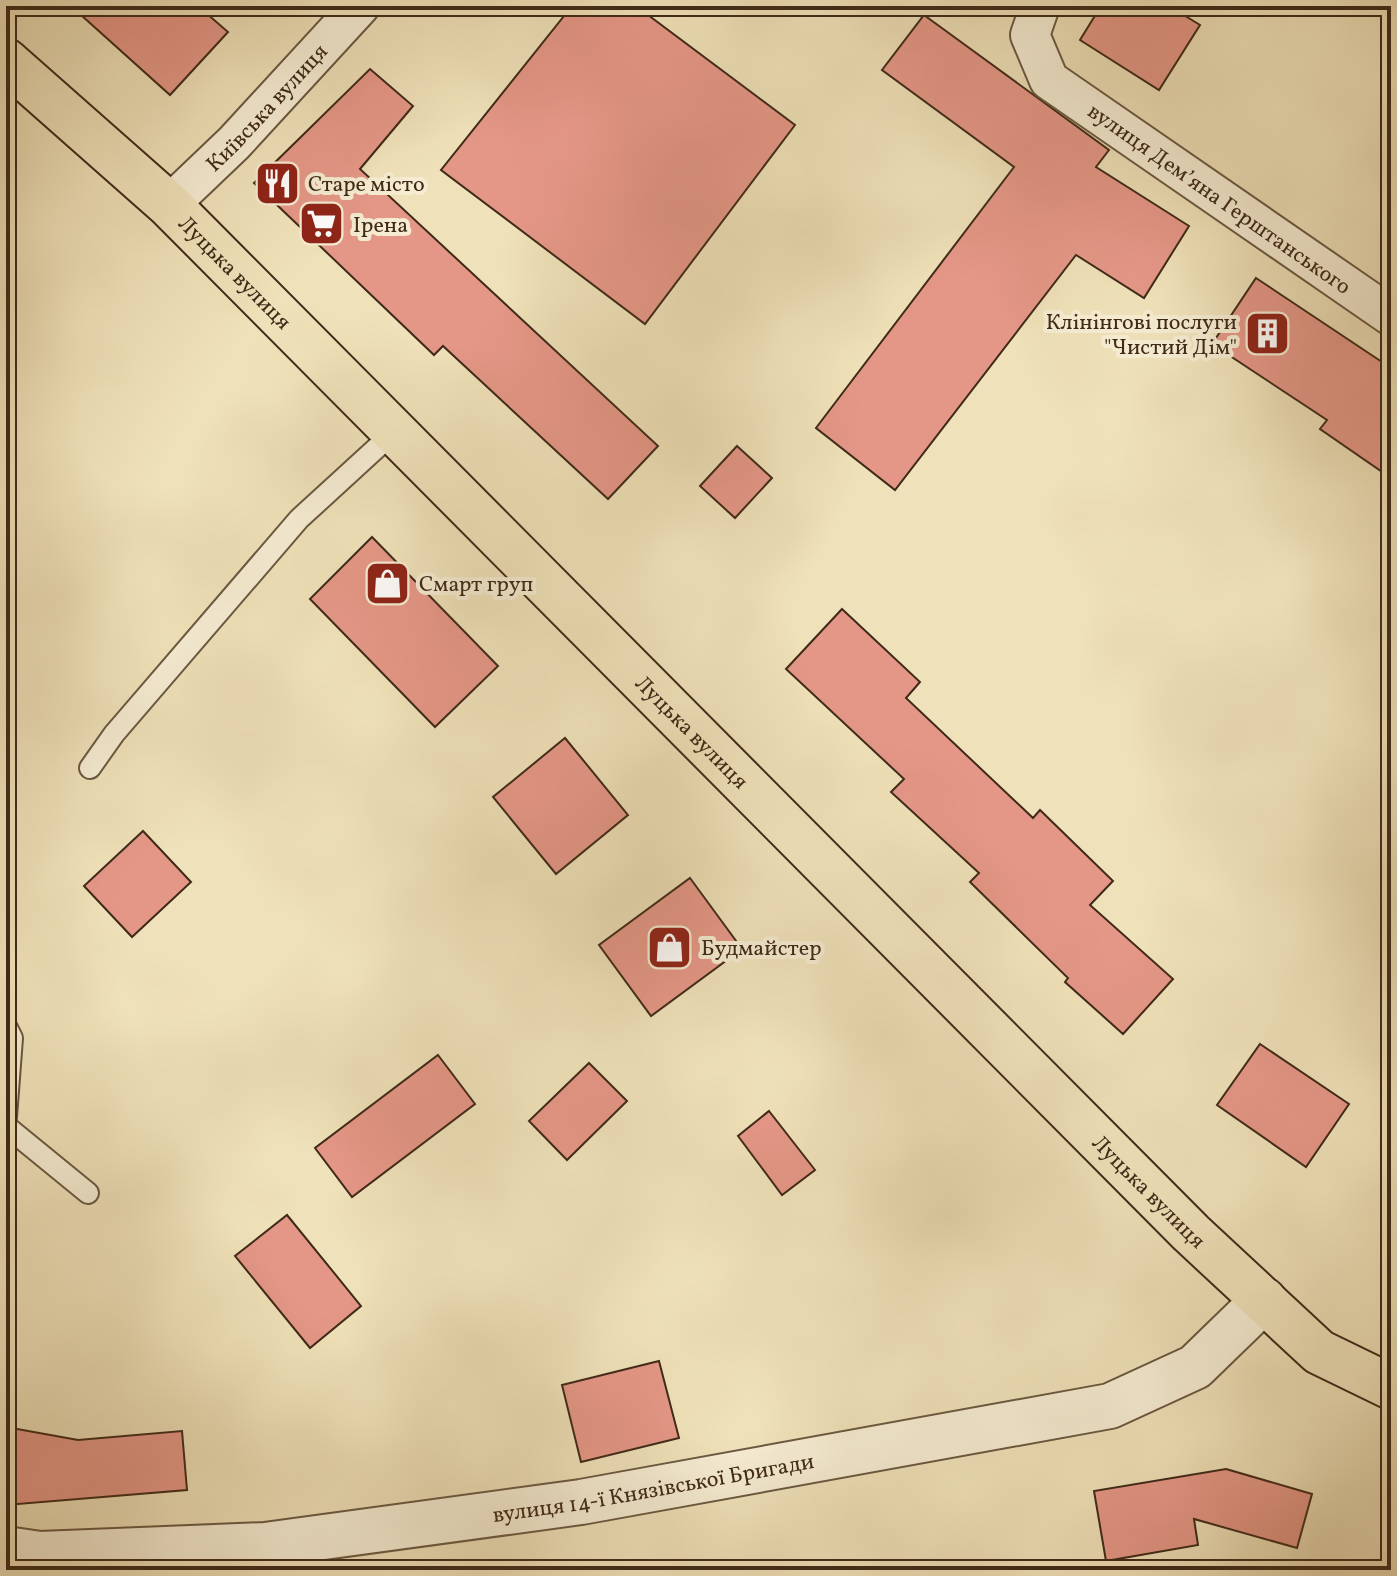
<svg xmlns="http://www.w3.org/2000/svg" width="1397" height="1576" font-family="Vollkorn,serif">
	<style>
		.building { fill: #e59787; stroke: #3f2a18; stroke-width: 2 }
		.lines { fill: none; stroke-linecap: round; stroke-linejoin: round }
		.service-casing { stroke: #6b5840; stroke-width: 24 }
		.minor-casing { stroke: #6b5840; stroke-width: 42 }
		.tertiary-casing { stroke: #6b5840; stroke-width: 48 }
		.primary-casing { stroke: #3f2a18; stroke-width: 48 }
		.service { stroke: #f5ecd2; stroke-width: 20 }
		.minor { stroke: #f5ecd2; stroke-width: 38 }
		.tertiary { stroke: #f5ecd2; stroke-width: 44 }
		.primary { stroke: #efe1b9; stroke-width: 44 }
		.labels { text-anchor: middle; stroke-width: 8; stroke-linejoin: round; paint-order: stroke }
		.street-label { font-size: 22px; fill: #3f2a18; stroke: #f5ecd2 }
		.poi-label { font-size: 22px; fill: #3f2a18; stroke: #f5ecd2; text-anchor: start }
	</style>
	<rect width="100%" height="100%" fill="#efe1b9"/>
	<filter id="stains"><feTurbulence type="fractalNoise" baseFrequency=".0025" numOctaves="4"/><feColorMatrix values="0 0 0 0 .2 0 0 0 0 .09 0 0 0 0 .02 0 0 0 .5 -.17"/></filter>
	<radialGradient id="worn" r=".72"><stop offset=".6" stop-color="#630" stop-opacity="0"/><stop offset="1" stop-color="#630" stop-opacity=".3"/></radialGradient>
	<!-- building -->
	<g class="building">
		<path d="M71,6H198L228,32L170,95Z"/>
		<path d="M572,6H636L795,125L645,324L441,170Z"/>
		<path d="M1101,6H1169L1200,25L1159,90L1080,40Z"/>
		<path d="M924,15L1109,150L1096,167L1189,226L1144,298L1076,255L895,490L816,428L1014,167L882,70Z"/>
		<path d="M370,69L413,106L360,169L658,446L608,499L443,346L434,355L254,183Z"/>
		<path d="M1256,278L1391,368V478L1320,429L1327,420L1212,344Z"/>
		<path d="M737,446L772,478L735,518L700,486Z"/>
		<path d="M372,537L498,666L435,727L310,599Z"/>
		<path d="M842,609L920,682L906,698L1033,818L1040,810L1113,881L1090,905L1173,979L1123,1034L1065,982L1068,978L970,882L979,873L891,792L904,779L786,669Z"/>
		<path d="M565,738L628,815L556,874L493,797Z"/>
		<path d="M143,831L191,882L132,937L84,886Z"/>
		<path d="M690,878L742,949L651,1016L599,945Z"/>
		<path d="M1260,1044L1349,1104L1306,1167L1217,1105Z"/>
		<path d="M438,1055L475,1104L352,1197L315,1148Z"/>
		<path d="M589,1063L627,1101L567,1160L529,1121Z"/>
		<path d="M769,1111L815,1170L782,1195L738,1136Z"/>
		<path d="M287,1215L361,1306L310,1348L235,1256Z"/>
		<path d="M659,1361L679,1438L581,1462L562,1385Z"/>
		<path d="M6,1427L78,1440L182,1431L187,1490L6,1505Z"/>
		<path d="M1226,1469L1312,1494L1297,1548L1194,1519L1198,1545L1106,1561L1094,1491Z"/>
	</g>
	<g class="lines">
		<defs>
			<g id="service">
				<path d="M90,768L114,734L299,519L394,432"/>
				<path d="M6,1026L12,1038L6,1117"/>
				<path d="M6,1126L88,1193"/>
			</g>
			<g id="minor">
				<path d="M1040,6L1030,35L1049,80L1391,316"/>
				<path id="s1" d="M169,205L234,143L360,6"/>
			</g>
			<g id="tertiary">
				<path id="s2" d="M6,1549L40,1554L265,1545L581,1502L1110,1406L1195,1367L1264,1300"/>
			</g>
			<g id="primary">
				<path id="s3" d="M6,61L169,205L1191,1233L1319,1352L1391,1387"/>
			</g>
		</defs>
		<!-- service casing -->
		<use href="#service" class="service-casing"/>
		<!-- minor casing -->
		<use href="#minor" class="minor-casing"/>
		<!-- tertiary casing -->
		<use href="#tertiary" class="tertiary-casing"/>
		<!-- primary casing -->
		<use href="#primary" class="primary-casing"/>
		<!-- service -->
		<use href="#service" class="service"/>
		<!-- minor -->
		<use href="#minor" class="minor"/>
		<!-- tertiary -->
		<use href="#tertiary" class="tertiary"/>
		<!-- primary -->
		<use href="#primary" class="primary"/>
	</g>
	<!-- icons -->
	<defs>
		<symbol id="restaurant-square" viewBox="-11 -11 22 22"><rect x="-9" y="-9" width="18" height="18" rx="4" fill="#8f2418" stroke="#f5ecd2"/><path d="M-5-6h1v4h1v-4h1v4h1v-4h1v5L-1.5 .5V6h-2V.5L-5-1ZM5-6V6H3V1.5H1.5Q1.5-4 5-6Z" fill="#fff"/></symbol>
		<symbol id="supermarket-square" viewBox="-11 -11 22 22"><rect x="-9" y="-9" width="18" height="18" rx="4" fill="#8f2418" stroke="#f5ecd2"/><path d="M-6-5.5h2.5l.6 2H6L4.5 2H-2.5L-4.4-4H-6ZM-1.5 3.2a1.3 1.3 0 1 0 .1 0ZM3 3.2a1.3 1.3 0 1 0 .1 0Z" fill="#fff"/></symbol>
		<symbol id="building-square" viewBox="-11 -11 22 22"><rect x="-9" y="-9" width="18" height="18" rx="4" fill="#8f2418" stroke="#f5ecd2"/><path d="M-4-6H4V6H1V3H-1V6H-4ZM-2.5-4.3h1.7v1.8h-1.7ZM.8-4.3h1.7v1.8H.8ZM-2.5-1h1.7V.8h-1.7ZM.8-1h1.7V.8H.8Z" fill="#fff"/></symbol>
		<symbol id="shop-square" viewBox="-11 -11 22 22"><rect x="-9" y="-9" width="18" height="18" rx="4" fill="#8f2418" stroke="#f5ecd2"/><path d="M-5-2.5h2.3a2.7 3.5 0 0 1 5.4 0H5L5.5 6h-11ZM-1.5-2.5h3a1.5 2.3 0 0 0-3 0Z" fill="#fff"/></symbol>
	</defs>
	<g fill-rule="evenodd">
		<use href="#restaurant-square" x="252" y="158" width="51" height="51"/>
		<use href="#supermarket-square" x="296" y="198" width="51" height="51"/>
		<use href="#building-square" x="1242" y="308" width="51" height="51"/>
		<use href="#shop-square" x="362" y="558" width="51" height="51"/>
		<use href="#shop-square" x="644" y="922" width="51" height="51"/>
	</g>
	<g class="labels">
		<!-- street labels -->
		<g class="street-label">
			<text dy="8" stroke="none"><textPath href="#s1" startOffset="138">Київська вулиця</textPath></text>
			<text transform="translate(1220 198) rotate(35)" y="8">вулиця Демʼяна Герштанського</text>
			<text dy="8" stroke="none"><textPath href="#s3" startOffset="312">Луцька вулиця</textPath></text>
			<text dy="8" stroke="none"><textPath href="#s3" startOffset="960">Луцька вулиця</textPath></text>
			<text dy="8" stroke="none"><textPath href="#s3" startOffset="1608">Луцька вулиця</textPath></text>
			<text dy="8" stroke="none"><textPath href="#s2" startOffset="652">вулиця 14-ї Князівської Бригади</textPath></text>
		</g>
		<!-- poi labels -->
		<g class="poi-label">
			<text x="308" y="191">Старе місто</text>
			<text x="353" y="232">Ірена</text>
			<text x="1237" y="329" text-anchor="end">Клінінгові послуги<tspan x="1237" dy="25">"Чистий Дім"</tspan></text>
			<text x="419" y="591">Смарт груп</text>
			<text x="701" y="955">Будмайстер</text>
		</g>
	</g>
	<!-- margin -->
	<rect width="1397" height="1576" fill="none" stroke="#efe1b9" stroke-width="32"/>
	<rect x="8" y="8" width="1381" height="1560" fill="none" stroke="#3f2a18" stroke-width="4"/>
	<rect x="16" y="16" width="1365" height="1544" fill="none" stroke="#3f2a18" stroke-width="2"/>
	<rect width="100%" height="100%" filter="url(#stains)"/>
	<rect width="100%" height="100%" fill="url(#worn)"/>
</svg>
